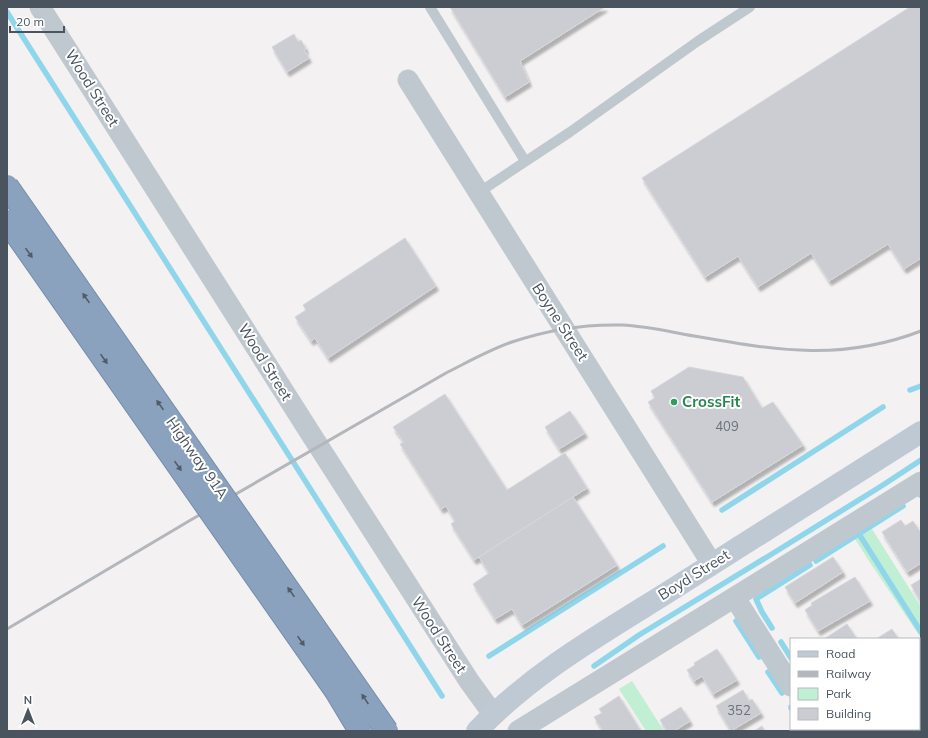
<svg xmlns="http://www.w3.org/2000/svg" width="928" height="738" font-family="Mulish,sans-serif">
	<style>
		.green { fill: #c1efd4 }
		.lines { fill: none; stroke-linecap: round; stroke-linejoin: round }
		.stream { stroke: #8fd6eb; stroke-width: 5.5 }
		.building { fill: #cbcdd3; stroke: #d5d7dc; filter: url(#shadow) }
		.lane { stroke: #bfc8cf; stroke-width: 10 }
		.street { stroke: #bfc8cf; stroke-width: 21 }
		.secondary { stroke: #bfc9d4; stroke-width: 22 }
		.rail { stroke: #b3b6bb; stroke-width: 3 }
		.highway-bridge-casing { stroke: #758daa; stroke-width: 24; stroke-linecap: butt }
		.highway-bridge { stroke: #8aa2be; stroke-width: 22 }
		.oneway { fill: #505c68 }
		.leisure-dot { fill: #2e9e5b; stroke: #fff; stroke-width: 1.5 }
		.labels { text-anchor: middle; stroke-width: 4; stroke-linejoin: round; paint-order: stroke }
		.number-label { font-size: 13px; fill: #6a727b }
		.street-label { font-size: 15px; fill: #49545e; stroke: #fff }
		.leisure-label { font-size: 15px; font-weight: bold; fill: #27864d; stroke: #fff; text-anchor: start }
	</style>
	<defs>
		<filter id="shadow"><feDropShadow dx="2.5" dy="4.5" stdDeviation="1" flood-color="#0004"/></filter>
	</defs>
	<rect width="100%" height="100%" fill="#f3f1f1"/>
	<!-- green -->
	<g class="green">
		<path d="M872,529L921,607V638L869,561L855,539Z"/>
		<path d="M632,681L664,731H646L619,689Z"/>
	</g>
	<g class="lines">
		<!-- stream -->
		<g class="stream">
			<path d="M7,12L442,696"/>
			<path d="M910,390L921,386"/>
			<path d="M920,495H921"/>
			<path d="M722,510L883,407"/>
			<path d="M859,534L921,632"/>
			<path d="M816,561L903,506"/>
			<path d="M736,621L759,657"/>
			<path d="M772,628L762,612L756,599L810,565"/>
			<path d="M781,642L791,658"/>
			<path d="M489,656L663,546"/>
			<path d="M594,666L639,635L767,557L883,485L921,460"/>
			<path d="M768,672L782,693"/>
			<path d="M791,707V708"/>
		</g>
	</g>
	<!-- building -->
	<g class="building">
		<path d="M450,7H605L520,61L529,82L505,97Z"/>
		<path d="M910,7H921V258L904,269L888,244L829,281L811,253L758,287L738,256L705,277L642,178Z"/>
		<path d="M294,34L298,42L301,40L306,49L304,50L309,58L287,72L272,47Z"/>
		<path d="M405,238L436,286L328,358L315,338L311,341L295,317L306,310L303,305Z"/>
		<path d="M689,367L743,377L762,408L773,402L803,445L712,502L648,402L655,398L651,391Z"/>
		<path d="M445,394L507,490L565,453L587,488L474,560L451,524L455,521L446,506L441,509L400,444L404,442L393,427Z"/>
		<path d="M570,411L585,433L559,449L545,427Z"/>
		<path d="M573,497L617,565L522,625L512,609L495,619L473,584L489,573L479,557Z"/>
		<path d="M901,520L905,526L913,521L921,533V563L907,572L882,532Z"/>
		<path d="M833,557L843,572L795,603L785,587Z"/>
		<path d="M855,577L870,601L818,631L805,610L812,605L811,603Z"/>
		<path d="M921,579V602L911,585Z"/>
		<path d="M847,624L857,639H824Z"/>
		<path d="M892,629L898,638L876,639Z"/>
		<path d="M717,649L737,680L713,694L702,676L694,681L687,670L695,665L694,663Z"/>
		<path d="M920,679L921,717L919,719V680Z"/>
		<path d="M743,690L749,701L752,699L761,713L731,731L716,706Z"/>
		<path d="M619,696L641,731H603L594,717L602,713L599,709Z"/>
		<path d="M681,707L690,721L674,731H667L660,720Z"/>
		<path d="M762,726L765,731H754Z"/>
		<path d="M878,729H902L899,731H879Z"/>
	</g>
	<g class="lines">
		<!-- lane -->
		<g class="lane">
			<path d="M430,7L525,161"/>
			<path d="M478,193L570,132L698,41L750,7"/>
		</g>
		<!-- street -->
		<g class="street">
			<path d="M40,7L309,431L469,681L493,714"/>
			<path d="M408,80L712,564"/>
			<path d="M735,598L791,686"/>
			<path d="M818,729L819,731"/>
			<path d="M518,731L921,482"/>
		</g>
		<!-- secondary -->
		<path class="secondary" d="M477,731C531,674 599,635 665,594C750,540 836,486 921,432"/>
		<!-- rail -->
		<path class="rail" d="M7,629L189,521L446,373C468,362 489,350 512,342C547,330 586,324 622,325C648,326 675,333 700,337C780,351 843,361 921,331"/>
		<defs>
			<g id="highway-bridge">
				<path d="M7,186L387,731"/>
				<path d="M7,221L336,691L360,731"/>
			</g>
		</defs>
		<!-- highway-bridge casing -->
		<use href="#highway-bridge" class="highway-bridge-casing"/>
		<!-- highway-bridge -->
		<use href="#highway-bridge" class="highway-bridge"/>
	</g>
	<!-- one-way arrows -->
	<defs><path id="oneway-solid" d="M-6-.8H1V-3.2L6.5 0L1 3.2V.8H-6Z"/></defs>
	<g class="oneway">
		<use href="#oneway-solid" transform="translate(29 253) rotate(55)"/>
		<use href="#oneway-solid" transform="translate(86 298) rotate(-125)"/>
		<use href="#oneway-solid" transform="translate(104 359) rotate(55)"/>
		<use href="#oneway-solid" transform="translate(160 405) rotate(-125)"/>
		<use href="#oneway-solid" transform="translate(178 466) rotate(55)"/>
		<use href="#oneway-solid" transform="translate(291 592) rotate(-125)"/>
		<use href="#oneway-solid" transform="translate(301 641) rotate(55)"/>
		<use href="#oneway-solid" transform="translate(365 699) rotate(-124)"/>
	</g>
	<!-- markers -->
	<circle class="leisure-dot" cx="674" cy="402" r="4"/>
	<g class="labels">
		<!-- number labels -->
		<g class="number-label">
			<text x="727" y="431">409</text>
			<text x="739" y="715">352</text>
		</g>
		<!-- street labels -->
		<g class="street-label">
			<text transform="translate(92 88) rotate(58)" y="5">Wood Street</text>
			<text transform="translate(560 322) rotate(57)" y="5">Boyne Street</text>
			<text transform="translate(265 362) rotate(58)" y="5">Wood Street</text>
			<text transform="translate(197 458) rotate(55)" y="5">Highway 91A</text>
			<text transform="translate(694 575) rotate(-32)" y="5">Boyd Street</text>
			<text transform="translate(439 635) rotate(57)" y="5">Wood Street</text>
		</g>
		<!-- leisure labels -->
		<g class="leisure-label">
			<text x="682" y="407">CrossFit</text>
		</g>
	</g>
	<!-- border -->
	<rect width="928" height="738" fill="none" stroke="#49545e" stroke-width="16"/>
	<!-- legend -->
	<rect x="790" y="638" width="130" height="92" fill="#ffffff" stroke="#b6bbbf"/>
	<rect x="798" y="651" width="20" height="6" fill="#bfc9d4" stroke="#b6bbbf"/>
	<text x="826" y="658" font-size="12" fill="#49545e">Road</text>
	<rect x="798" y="671" width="20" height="6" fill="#b3b6bb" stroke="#b6bbbf"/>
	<text x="826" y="678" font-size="12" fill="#49545e">Railway</text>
	<rect x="798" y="688" width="20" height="12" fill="#c1efd4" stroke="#b6bbbf"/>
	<text x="826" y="698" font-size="12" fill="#49545e">Park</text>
	<rect x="798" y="708" width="20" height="12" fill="#cbcdd3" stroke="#b6bbbf"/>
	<text x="826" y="718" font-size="12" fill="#49545e">Building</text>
	<!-- north arrow -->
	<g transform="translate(28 710)" stroke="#ffffff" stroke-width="3" paint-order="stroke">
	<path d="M0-3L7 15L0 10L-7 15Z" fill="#49545e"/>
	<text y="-6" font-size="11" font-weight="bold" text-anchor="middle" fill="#49545e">N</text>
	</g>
	<!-- scale -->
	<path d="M10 26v6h54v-6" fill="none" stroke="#49545e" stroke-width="2"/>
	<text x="16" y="26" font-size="12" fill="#49545e" stroke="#ffffff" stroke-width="3" paint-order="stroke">20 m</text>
</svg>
